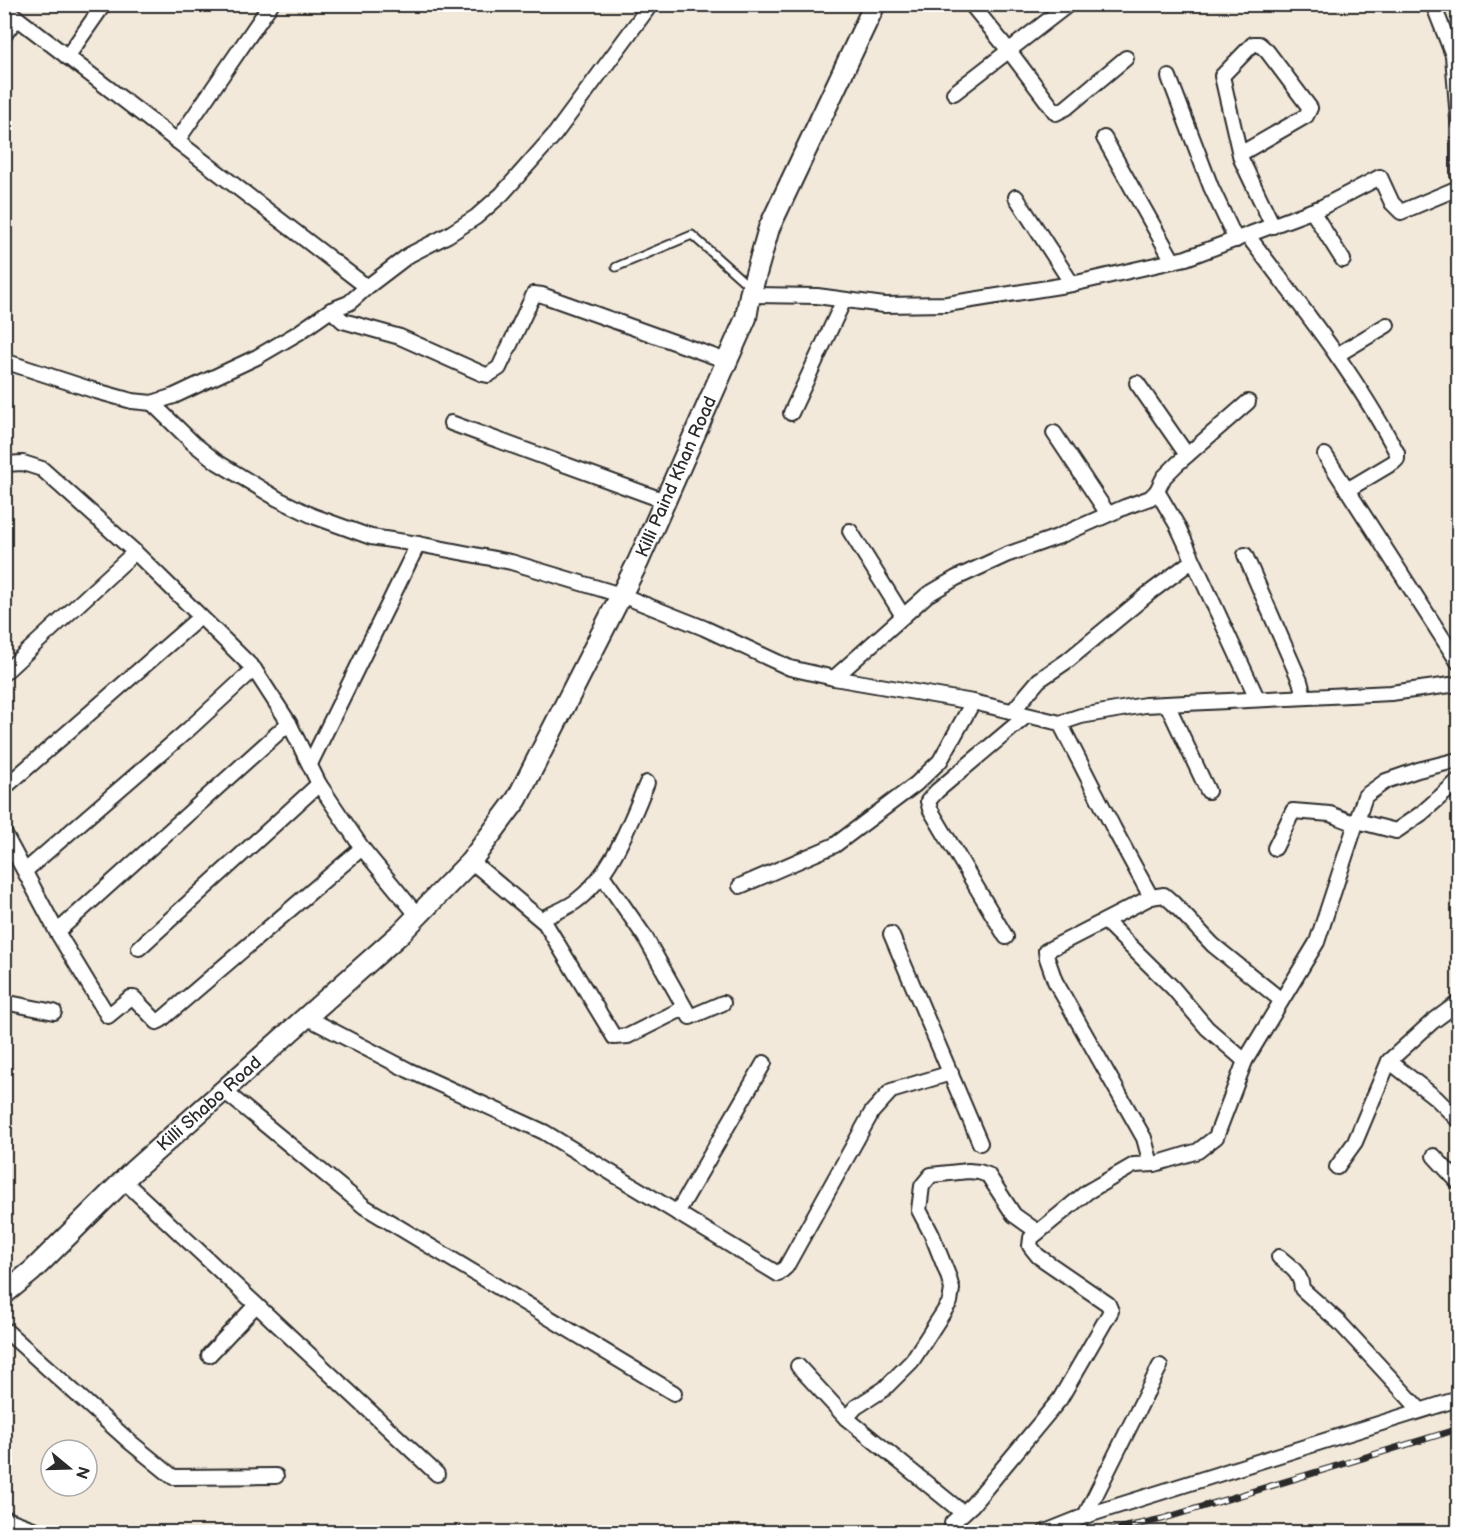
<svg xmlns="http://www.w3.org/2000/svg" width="1463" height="1537" font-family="'Balsamiq Sans',sans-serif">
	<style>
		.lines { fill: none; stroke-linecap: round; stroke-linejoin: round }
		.lane-casing { stroke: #2b2b2b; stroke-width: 11 }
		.street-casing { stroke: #2b2b2b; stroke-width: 18 }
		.secondary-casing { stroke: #2b2b2b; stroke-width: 24 }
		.lane { stroke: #fff; stroke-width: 7 }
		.street { stroke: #fff; stroke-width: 14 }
		.secondary { stroke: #fff; stroke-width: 20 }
		.rail-casing { stroke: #2b2b2b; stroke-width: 7 }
		.rail { stroke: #fff; stroke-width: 4.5; stroke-dasharray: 14; stroke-linecap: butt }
		.labels { text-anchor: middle; stroke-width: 6; stroke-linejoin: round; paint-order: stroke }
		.street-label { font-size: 18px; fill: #2b2b2b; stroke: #fff }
	</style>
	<rect width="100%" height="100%" fill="#f2e9db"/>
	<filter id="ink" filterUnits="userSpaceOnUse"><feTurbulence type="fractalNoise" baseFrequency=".0167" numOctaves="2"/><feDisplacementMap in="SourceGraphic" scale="12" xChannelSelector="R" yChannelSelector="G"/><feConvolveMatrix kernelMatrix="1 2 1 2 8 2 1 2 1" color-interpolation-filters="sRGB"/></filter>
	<g filter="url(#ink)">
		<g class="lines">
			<defs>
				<g id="lane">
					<path d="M616,267L692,235L750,287"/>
					<path d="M1451,1532L1458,1530"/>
				</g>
				<g id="street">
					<path d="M971,4L1010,52L1056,113L1066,108L1126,58"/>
					<path d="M1433,4L1453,55L1458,120V175"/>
					<path d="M4,8L367,287"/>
					<path d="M4,35L17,18"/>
					<path d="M67,57L104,4"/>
					<path d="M1169,77L1211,187L1236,240"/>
					<path d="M954,93L1069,4"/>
					<path d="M1104,138L1173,261"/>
					<path d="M177,141L271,4"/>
					<path d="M1240,154L1306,116L1310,108L1267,51L1259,44H1253L1222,76L1241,159L1273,226"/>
					<path d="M1016,197L1072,284"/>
					<path d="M1312,211L1343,260"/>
					<path d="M1248,236C1301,306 1356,375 1397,453V459L1394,462L1347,490"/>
					<path d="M750,295L817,296L884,305L947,304L1072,284L1186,258L1322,207L1380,177L1392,203L1401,212L1458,188"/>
					<path d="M331,310L343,321L400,337L483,374L488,375L499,368L534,294L542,295L727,361"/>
					<path d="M1337,355L1387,325"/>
					<path d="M4,361L96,391L132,401L152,403L174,396L257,357L298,333L331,310L349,303L367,287L409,255L448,235L476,217L502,194L555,134L651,4"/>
					<path d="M1137,383L1187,455"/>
					<path d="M152,403L193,443L217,462L278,499L313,516L371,537L418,544L511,562L621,595L704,628L790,668L834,678L973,702L1060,723L1081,716L1145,705L1391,693L1458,684"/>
					<path d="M791,413L844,300"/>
					<path d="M451,423L665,501"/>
					<path d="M1054,433L1108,514"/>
					<path d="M1325,455L1458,662"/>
					<path d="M4,464L23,463L42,469L135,552L254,669L289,723L319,784L362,848L418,916"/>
					<path d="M1157,491L1177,525L1257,698"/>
					<path d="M850,531L903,616"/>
					<path d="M1245,555L1300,681L1304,696"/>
					<path d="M4,673L135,552"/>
					<path d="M834,678L927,595L956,578L1006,555L1057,537L1125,507L1150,498L1157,491L1164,477L1177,464L1248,402"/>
					<path d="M1167,704L1208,791"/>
					<path d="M1012,712L1039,680L1067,661L1148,594L1192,561"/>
					<path d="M289,723L57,932L108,1016L130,998H134L157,1022L161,1020L362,848"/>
					<path d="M1060,723L1114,829L1151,897"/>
					<path d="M310,764L418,544"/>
					<path d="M4,788L200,617"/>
					<path d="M1357,821L1396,831L1422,813L1458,781"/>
					<path d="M4,833L57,932"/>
					<path d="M1275,848L1293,811L1330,814L1356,824"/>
					<path d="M471,861L545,923L614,1037L628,1036L684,1008"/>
					<path d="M25,871L189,729L254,669"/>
					<path d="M602,875L645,937L690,1017L723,1003"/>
					<path d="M740,886L835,845L916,784L940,761L973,702"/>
					<path d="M541,919C552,914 565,909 575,902C612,875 629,824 647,783"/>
					<path d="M1105,921L1173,988L1207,1028L1245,1061"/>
					<path d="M891,934L980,1143"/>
					<path d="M1006,937L930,809L928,801L937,791L1026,716"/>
					<path d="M139,948L319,784"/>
					<path d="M4,1002L54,1012"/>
					<path d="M306,1017L408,1070L544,1132L778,1274L786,1267L872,1112L891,1091L951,1073"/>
					<path d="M1389,1061L1436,1098L1458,1120"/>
					<path d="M223,1090L365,1207L674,1393"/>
					<path d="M1434,1156L1458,1182"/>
					<path d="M1151,1164L1144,1138L1055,981L1047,958L1046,951L1151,897L1164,895L1173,903L1213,945L1281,1000"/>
					<path d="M1337,1167L1355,1142L1389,1061L1432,1022L1458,1003"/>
					<path d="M124,1181L437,1474"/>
					<path d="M677,1213L764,1063"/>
					<path d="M1279,1257C1291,1267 1301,1273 1302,1289L1339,1322L1420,1410"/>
					<path d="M4,1329L130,1442L173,1477L276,1476"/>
					<path d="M209,1355L256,1305"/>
					<path d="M798,1366L846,1418L963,1513"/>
					<path d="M846,1418L856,1407L884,1389L912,1361L950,1302L952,1289L948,1275L932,1235L919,1210L922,1186L931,1175L968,1171L979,1172L988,1175L1014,1215L1038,1232"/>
					<path d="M1085,1516L1458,1399"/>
					<path d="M4,1518L41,1532"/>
					<path d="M952,1532V1523L972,1505L1060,1399L1111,1311L1108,1304L1038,1256L1030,1246L1031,1238L1087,1192L1134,1165L1155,1164L1198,1151L1216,1137L1245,1061L1317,942L1365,796L1386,781L1418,770L1458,760"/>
					<path d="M1045,1532L1085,1516L1160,1366"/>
				</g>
				<g id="secondary">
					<path id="s1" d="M4,1294L32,1271L133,1171L401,933L471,861L517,799L638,562L746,318L750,295L769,228L875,4"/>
				</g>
			</defs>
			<!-- lane casing -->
			<use href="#lane" class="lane-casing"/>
			<!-- street casing -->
			<use href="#street" class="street-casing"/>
			<!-- secondary casing -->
			<use href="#secondary" class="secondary-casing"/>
			<!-- lane -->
			<use href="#lane" class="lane"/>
			<!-- street -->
			<use href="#street" class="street"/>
			<!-- secondary -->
			<use href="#secondary" class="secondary"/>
			<defs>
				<path id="rail" d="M1104,1532L1162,1519L1458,1429"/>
			</defs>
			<!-- rail casing -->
			<use href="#rail" class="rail-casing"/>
			<!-- rail -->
			<use href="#rail" class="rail"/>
		</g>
	</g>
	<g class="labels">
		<!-- street labels -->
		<g class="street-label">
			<text dy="6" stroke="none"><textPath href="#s1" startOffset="1074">Killi Paind Khan Road</textPath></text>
			<text dy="6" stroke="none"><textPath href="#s1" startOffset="280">Killi Shabo Road</textPath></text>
		</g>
	</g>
	<!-- margin -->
	<rect width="1463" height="1537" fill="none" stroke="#fff" stroke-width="24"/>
	<rect x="12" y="12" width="1439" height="1513" fill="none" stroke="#2b2b2b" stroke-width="2" filter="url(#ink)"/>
	<!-- north arrow -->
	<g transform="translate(69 1468) rotate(109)"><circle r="28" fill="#ffffff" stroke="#aaaaaa" stroke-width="1.5"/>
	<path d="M0-4.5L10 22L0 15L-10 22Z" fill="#2b2b2b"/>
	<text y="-9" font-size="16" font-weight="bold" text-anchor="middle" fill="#2b2b2b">N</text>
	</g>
</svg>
